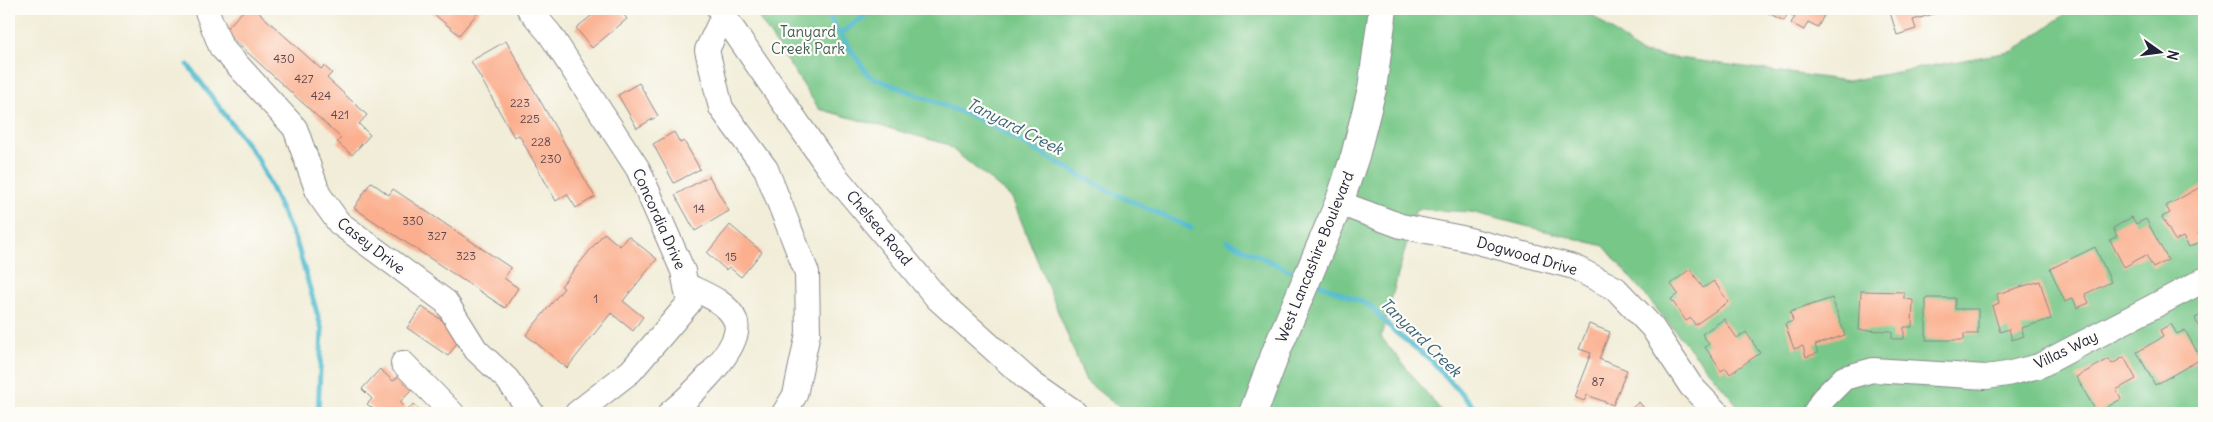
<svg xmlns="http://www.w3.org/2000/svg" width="2213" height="422" font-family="Delius,sans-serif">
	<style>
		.green { fill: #77c788; stroke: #4c7462 }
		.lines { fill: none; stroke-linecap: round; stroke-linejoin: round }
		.stream { stroke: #53bcd0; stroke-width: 5 }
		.building { fill: #fbaf8e }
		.minor-casing { stroke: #8a888a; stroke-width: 26 }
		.major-casing { stroke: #8a888a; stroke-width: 30 }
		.minor { stroke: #fff; stroke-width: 24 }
		.major { stroke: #fff; stroke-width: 28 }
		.labels { text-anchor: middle; stroke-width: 4.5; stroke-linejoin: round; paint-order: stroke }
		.number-label { font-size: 12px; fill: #584550 }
		.park-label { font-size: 15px; fill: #405c56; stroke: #fdfcf7 }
		.street-label { font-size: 15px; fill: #22223b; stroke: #fdfcf7 }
		.water-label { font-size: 16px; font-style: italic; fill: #366077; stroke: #fdfcf7 }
	</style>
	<rect width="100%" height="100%" fill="#fdfcf7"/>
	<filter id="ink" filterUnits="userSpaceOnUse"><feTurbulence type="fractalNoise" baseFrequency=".02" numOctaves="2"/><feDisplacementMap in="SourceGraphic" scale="10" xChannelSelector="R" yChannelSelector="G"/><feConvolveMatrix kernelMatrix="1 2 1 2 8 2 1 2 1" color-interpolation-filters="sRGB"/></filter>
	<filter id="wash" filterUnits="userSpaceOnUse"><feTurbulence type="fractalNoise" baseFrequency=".0096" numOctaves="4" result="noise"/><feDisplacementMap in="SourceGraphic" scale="20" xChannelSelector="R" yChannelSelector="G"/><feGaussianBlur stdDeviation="1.12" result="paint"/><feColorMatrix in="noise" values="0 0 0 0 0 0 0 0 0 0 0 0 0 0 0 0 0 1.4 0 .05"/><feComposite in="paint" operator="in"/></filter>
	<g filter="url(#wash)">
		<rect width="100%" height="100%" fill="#f1edd8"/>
		<!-- green -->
		<path class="green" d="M753,9H1585L1641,53L1848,81L2014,51L2072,9H2204V413H1744L1604,246L1471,212L1416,209L1381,337L1443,413H1126L1086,381L1012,198L946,144L819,109Z"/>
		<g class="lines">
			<!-- stream -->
			<g class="stream">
				<path d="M825,9L840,34L869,76L981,120L1109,191L1191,228"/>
				<path d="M840,34L874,9"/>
				<path d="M188,65L258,159L297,244L322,330L318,413"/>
				<path d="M1227,241L1299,275"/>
				<path d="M1314,282L1369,305L1395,332L1431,360L1479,413"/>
			</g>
		</g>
		<g id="blocks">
			<!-- building -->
			<g class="building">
				<path d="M245,9H255L321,69L324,66L332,73L327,78L367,115L359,124L370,135L352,155L337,142L341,138L224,31Z"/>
				<path d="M428,9H481L459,35Z"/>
				<path d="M600,9H619L627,19L592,48L576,28Z"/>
				<path d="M1767,9H1827L1818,27L1808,22L1804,30L1791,23L1795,17L1788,13L1784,21L1766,12Z"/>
				<path d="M1889,9H1939L1940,12L1913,20L1916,29L1897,35Z"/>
				<path d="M506,41L595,197L576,208L567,194L556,201L519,135L514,137L471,61Z"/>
				<path d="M639,83L658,116L637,128L618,95Z"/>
				<path d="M674,132L680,143L684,141L700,169L674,183L653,144Z"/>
				<path d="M709,176L729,211L695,231L675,195Z"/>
				<path d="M371,182L389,195L393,189L511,268L504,278L518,288L505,308L354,208Z"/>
				<path d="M2204,185V230L2198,233L2202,241L2189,247L2183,237L2175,241L2162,217L2170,213L2166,206Z"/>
				<path d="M2132,217L2136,224L2146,219L2168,260L2153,268L2146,255L2124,267L2110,240L2117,236L2113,228Z"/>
				<path d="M730,225L762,252L741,277L729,267L726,270L707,253Z"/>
				<path d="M604,233L620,246L628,236L657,259L623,301L643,317L633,331L611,313L567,368L526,335L564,288L561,286Z"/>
				<path d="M2095,247L2111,282L2085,294L2089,303L2077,308L2073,298L2065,302L2050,269Z"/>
				<path d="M1690,269L1703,288L1714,281L1728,302L1695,325L1691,318L1686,321L1671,299L1678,294L1671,284Z"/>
				<path d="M2040,281L2051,319L2021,328L2024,336L2012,340L2009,329L2000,332L1992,306L1999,303L1997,294Z"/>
				<path d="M1861,291L1904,292V299L1913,300L1912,327H1904V339H1892V331L1859,330Z"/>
				<path d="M1832,298L1845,335L1815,345L1818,353L1806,357L1803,346L1794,349L1785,324L1793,321L1790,312Z"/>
				<path d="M1926,298H1955V309H1978V334H1964V340H1926Z"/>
				<path d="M422,307L463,334L448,356L407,328Z"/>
				<path d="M2204,314V341L2195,318Z"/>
				<path d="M1724,319L1737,338L1746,332L1760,353L1730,374L1726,368L1721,371L1705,347L1709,344L1702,334Z"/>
				<path d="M1589,324L1610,332L1599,359L1627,370L1613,405L1587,395L1584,401L1574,397L1591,353L1579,349Z"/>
				<path d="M2171,324L2177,334L2185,330L2201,359L2155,385L2137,352L2163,337L2160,330Z"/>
				<path d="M2124,357L2136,379L2116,390L2121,399L2097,413L2076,377L2109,359L2112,364Z"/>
				<path d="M380,369L393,381L399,376L413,389L400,402L408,410L413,404L423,413H378L367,404L372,399L362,389Z"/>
				<path d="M1639,402L1648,413H1626Z"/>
			</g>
		</g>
	</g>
	<g filter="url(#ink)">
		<use href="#blocks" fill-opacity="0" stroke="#8a888a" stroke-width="1"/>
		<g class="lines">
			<defs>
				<g id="minor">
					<path d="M206,9L221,47L295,128L319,195L339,223L446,302L476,350L507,379L532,413"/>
					<path d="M529,9L550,34L638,169L683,271L689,303L631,371L577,413"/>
					<path d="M719,9L828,167L937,298L1027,379L1076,413"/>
					<path d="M723,16L707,50L721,108L766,169L807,273L808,333L795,395L784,413"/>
					<path d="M1339,203L1401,226L1462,238L1574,267L1616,289L1652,327L1691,386L1717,413"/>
					<path d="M403,363L452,413"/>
					<path d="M670,413C688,398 747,345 735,320C728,302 702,293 686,285"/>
					<path d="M1815,413L1823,399L1844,378L1873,370L1986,377L2007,374L2039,366L2204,280"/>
				</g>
				<path id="major" d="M1253,413L1278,347L1339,203L1355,156L1372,89L1383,9"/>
			</defs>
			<!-- minor casing -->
			<use href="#minor" class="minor-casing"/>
			<!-- major casing -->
			<use href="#major" class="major-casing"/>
			<!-- minor -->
			<use href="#minor" class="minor"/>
			<!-- major -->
			<use href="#major" class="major"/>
		</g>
	</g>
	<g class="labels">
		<!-- number labels -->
		<g class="number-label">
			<text x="284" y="63">430</text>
			<text x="304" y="83">427</text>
			<text x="321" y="100">424</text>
			<text x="520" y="107">223</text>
			<text x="340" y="119">421</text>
			<text x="530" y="123">225</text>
			<text x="541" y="146">228</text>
			<text x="551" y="163">230</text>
			<text x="699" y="213">14</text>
			<text x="413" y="225">330</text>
			<text x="437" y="240">327</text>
			<text x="466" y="260">323</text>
			<text x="731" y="261">15</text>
			<text x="596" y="303">1</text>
			<text x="1598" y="386">87</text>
		</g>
		<!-- park labels -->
		<g class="park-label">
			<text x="808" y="37">Tanyard<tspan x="808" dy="17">Creek Park</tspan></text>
		</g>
		<!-- street labels -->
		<g class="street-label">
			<text transform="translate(659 219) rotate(66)" y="5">Concordia Drive</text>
			<text transform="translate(879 228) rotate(50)" y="5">Chelsea Road</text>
			<text transform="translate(371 246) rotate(38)" y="5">Casey Drive</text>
			<text transform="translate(1527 256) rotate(16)" y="5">Dogwood Drive</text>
			<text transform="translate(1315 257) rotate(-68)" y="5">West Lancashire Boulevard</text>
			<text transform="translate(2066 350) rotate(-26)" y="5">Villas Way</text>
		</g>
		<!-- water labels -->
		<g class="water-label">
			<text transform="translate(1015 126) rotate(27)" y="6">Tanyard Creek</text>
			<text transform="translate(1421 337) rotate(44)" y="6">Tanyard Creek</text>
		</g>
	</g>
	<!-- margin -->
	<rect width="2213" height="422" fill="none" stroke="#fdfcf7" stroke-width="30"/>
	<!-- north arrow -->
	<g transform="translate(2160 52) rotate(104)" stroke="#fdfcf7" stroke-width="4" paint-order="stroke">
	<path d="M0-4L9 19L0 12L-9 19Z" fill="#22223b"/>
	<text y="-8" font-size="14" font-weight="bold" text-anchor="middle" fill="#22223b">N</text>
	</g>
</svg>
